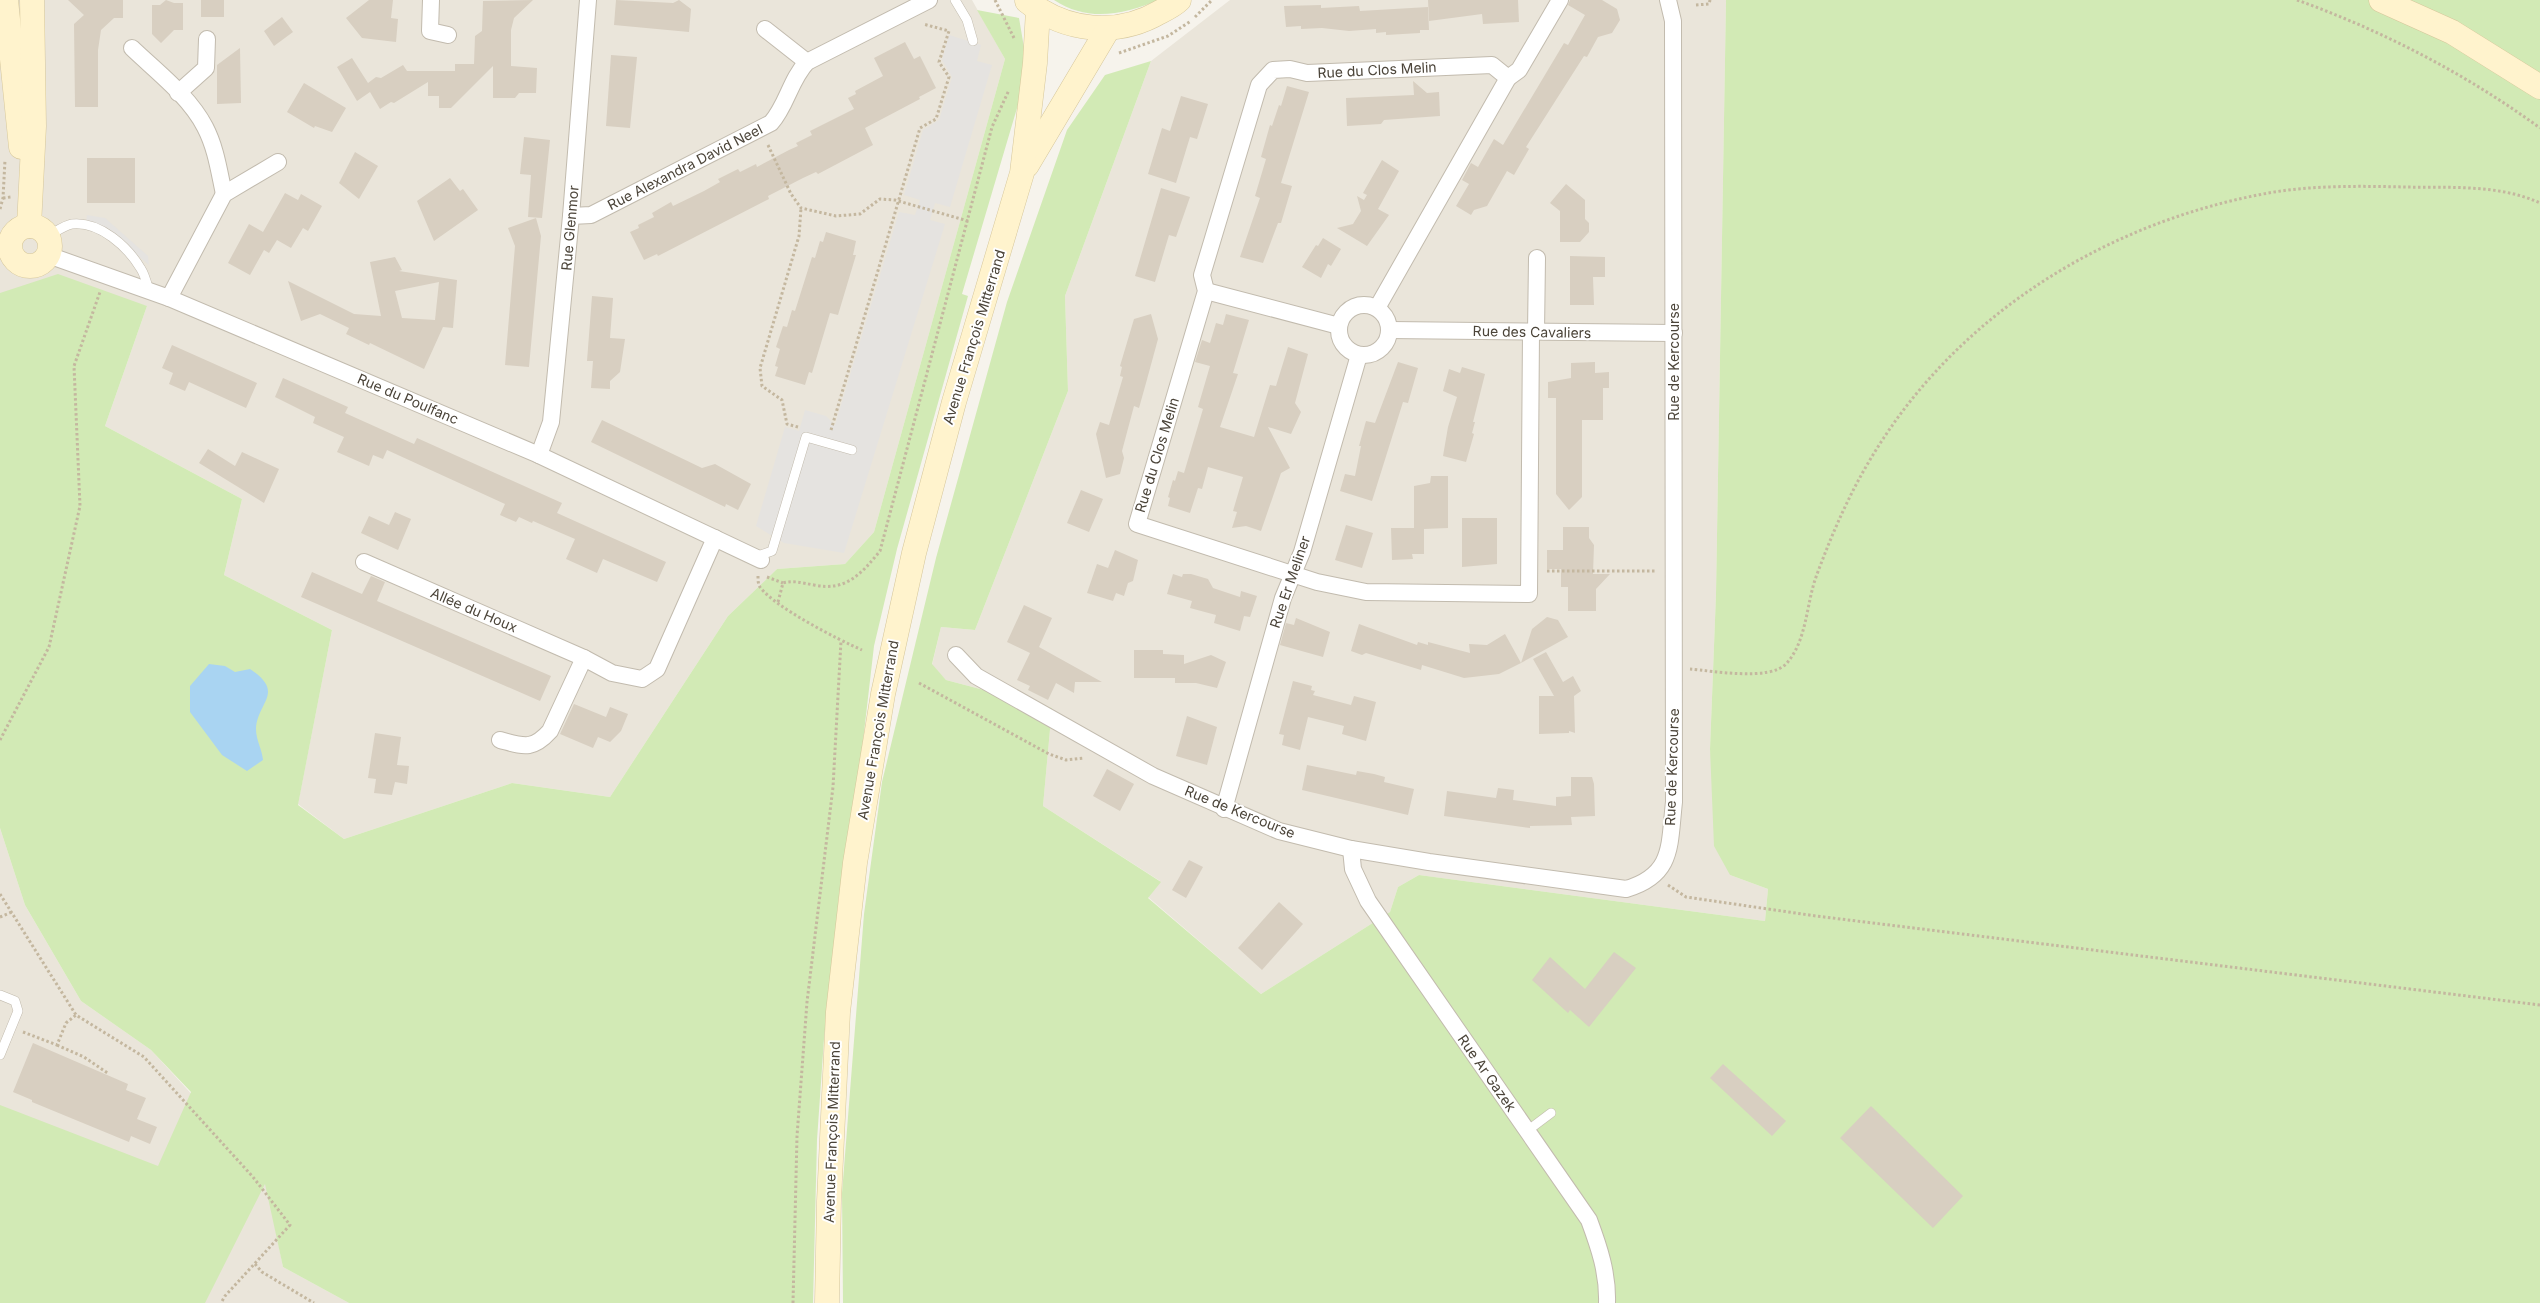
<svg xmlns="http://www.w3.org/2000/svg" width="2540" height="1303" font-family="Inter,sans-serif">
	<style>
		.residential { fill: #eae5da }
		.green { fill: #d2eab5 }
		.parking { fill: #e5e3e0 }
		.water { fill: #a9d4f2 }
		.building { fill: #d8cfc1; fill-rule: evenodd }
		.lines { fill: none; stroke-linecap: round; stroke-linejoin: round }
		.lane-casing { stroke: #c2bbae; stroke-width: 10 }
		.street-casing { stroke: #c2bbae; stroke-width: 18 }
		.secondary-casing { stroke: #d6c79b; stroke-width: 25 }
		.path { stroke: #c4b79f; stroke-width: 3; stroke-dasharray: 2.5 2.5; stroke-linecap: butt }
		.lane { stroke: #fff; stroke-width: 9 }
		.street { stroke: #fff; stroke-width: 16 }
		.secondary { stroke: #fff3cd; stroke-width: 24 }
		.labels { text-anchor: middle; stroke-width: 4; stroke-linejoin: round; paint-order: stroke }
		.street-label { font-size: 14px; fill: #4b4439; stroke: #fff }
	</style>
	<rect width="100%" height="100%" fill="#f6f3ec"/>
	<!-- residential -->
	<g class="residential">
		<path d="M0,0H972L1005,59L874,532L845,564L777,569L728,616L610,797L512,783L344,839L298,804L332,630L224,575L242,499L105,426L147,306L0,293Z"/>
		<path d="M1230,0H1726L1716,594L1710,749L1730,875L1768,889L1765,921L1419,875L1398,887L1390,912L1261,994L1148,897L1160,881L1043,806L1052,708L946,680L932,665L941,627L975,630L1068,391L1065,296L1151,61Z"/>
		<path d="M0,828L25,905L81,1001L151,1050L209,1113L266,1183L283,1267L349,1303H0Z"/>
	</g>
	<!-- green -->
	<g class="green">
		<path d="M1054,0H1159C1124,14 1089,23 1054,0Z"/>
		<path d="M1726,0H2540V1303H843L842,1193L864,914L882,782L936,558L1007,302L1067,130L1105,75L1151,61L1065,296L1068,391L975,630L941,627L932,664L946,680L1052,708L1043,806L1161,882L1148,898L1261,994L1390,912L1398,887L1419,875L1765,921L1768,889L1730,875L1714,846L1710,749L1716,594Z"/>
		<path d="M977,10L1019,18L1028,71L962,294L968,296L897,549L874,646L863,741L839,896L824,1039L817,1140L813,1303H349L283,1267L265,1184L205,1303H0V1105L158,1166L191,1092L151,1050L81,1001L25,905L0,828V293L58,274L147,306L105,426L242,499L224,575L332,630L298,805L344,839L512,783L610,797L728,616L777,569L845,564L874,532L1005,59Z"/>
	</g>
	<!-- parking -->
	<g class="parking">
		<path d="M949,35L981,45L977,61L992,65L950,207L935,203L930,220L945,224L844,553L784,543L756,526L785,427L799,431L805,410L826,416L835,425L899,212L915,215L920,200L904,195L923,130L939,120L952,77L942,60Z"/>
		<path d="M87,215L105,218L148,256L149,265L103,226L86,222Z"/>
	</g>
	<!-- water -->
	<path class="water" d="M209,664L225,666L235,672L250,669C286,693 257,702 256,729C256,740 262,749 263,760L247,771L222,755L190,712V686Z"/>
	<!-- building -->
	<g class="building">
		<path d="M68,0H123V18H114L101,30L98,50V107H75L74,24L84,15Z"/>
		<path d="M166,0L174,3H183V30H174L161,43L152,34V5H160Z"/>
		<rect x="201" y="0" width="23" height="17"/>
		<path d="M369,0H393L391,18L398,19L396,42L362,38L346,18Z"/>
		<path d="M533,0L514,18L511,30V66L537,68L536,93H519L515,98H493V66L451,108H439V96H428V82L394,103L391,102L380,109L370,92L357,101L337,67L352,58L368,83L376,77L381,78L403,65L407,71H455V64H474L475,36L482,31L483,1Z"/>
		<path d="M616,0L673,3L679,0L691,9L689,32L614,25Z"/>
		<path d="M1428,0H1518L1519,22L1483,24L1482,14L1429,21Z"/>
		<path d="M1570,0H1602L1617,9L1620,20L1612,33L1598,37L1587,57L1584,56L1526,147L1529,149L1514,175L1507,171L1487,206L1474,210L1471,215L1456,206L1469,184L1462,180L1471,163L1478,167L1494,139L1503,145L1564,43L1568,45L1585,15L1568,5Z"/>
		<path d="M1321,5V8L1359,6L1360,11L1428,7L1429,30H1420V33L1386,35V32L1376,33V29L1349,31L1322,28L1301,29V26L1286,27L1284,6Z"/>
		<path d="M282,17L293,32L274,46L264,31Z"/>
		<path d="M905,42L914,59L920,56L936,88L919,97L920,99L865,128L873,145L818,174L816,172L803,178L768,196L769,199L658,256L657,254L644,260L630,232L639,228L638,225L654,217L652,213L671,202L673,206L704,191L720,182L718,179L738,169L740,172L756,164L757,167L789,150L798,146L796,143L812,135L810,131L854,109L848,98L856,94L855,91L883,76L874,58Z"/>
		<path d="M240,48L241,103L217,104V65Z"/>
		<path d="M611,55L637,57L630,128L606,126Z"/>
		<path d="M1413,81L1427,93L1439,92L1440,116L1384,120L1381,124L1347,126L1346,98L1414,95Z"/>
		<path d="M304,83L346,108L332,132L315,126L314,128L287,112Z"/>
		<path d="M1287,86L1309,92L1281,183L1292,186L1281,223H1278L1263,263L1240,257L1260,198L1255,196L1266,159L1261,157L1270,125L1272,126L1279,105L1281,106Z"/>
		<path d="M1181,96L1208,104L1197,139L1190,137L1176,183L1148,174L1162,128L1170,131Z"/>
		<path d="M524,137L550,140L542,218L528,217L531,175L520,174Z"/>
		<path d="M355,152L378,166L359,199L339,183Z"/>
		<rect x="87" y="158" width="48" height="45"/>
		<path d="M1382,160L1399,171L1378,209L1389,215L1367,246L1337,228L1353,224L1361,211L1357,196L1364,200L1367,195L1363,193Z"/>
		<path d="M450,178L460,191L463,189L478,210L434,241L417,201Z"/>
		<path d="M1566,184L1585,200V219L1589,223V232L1580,242H1560V211L1550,203Z"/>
		<path d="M1161,188L1190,197L1176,237L1169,235L1155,282L1135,276Z"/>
		<path d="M285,193L298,200L301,194L322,206L308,231L303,228L291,248L277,240L269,253L264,250L250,275L228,263L249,224L263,232Z"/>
		<path d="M536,218L541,236L529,367L505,365L515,246L508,228Z"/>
		<path d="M826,232L856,241L853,255H856L838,315L830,313L812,373L809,372L805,385L775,376L778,367L775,366L780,349L776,347L783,326L787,327L792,310L795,311L812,257L815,258L820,241L823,242Z"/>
		<path d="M1323,238L1341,249L1331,266L1328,264L1321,278L1302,267L1316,245L1318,246Z"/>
		<path d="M1570,256L1605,257V277H1593L1594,305H1570Z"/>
		<path d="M395,257L402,270L399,271L457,280L453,328L443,327L424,369L370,343L369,345L346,334L349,328L320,314L301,321L288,281L354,314L381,316L370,262ZM439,282L435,320L402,318L395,291Z"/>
		<path d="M592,296L613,298L610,338L625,339L620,372L610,381V389L591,388L593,361H587Z"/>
		<path d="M1151,314L1158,339L1146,383L1139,408L1134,406L1122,451L1124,458L1120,474L1106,478L1096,434L1100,422L1109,425L1123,377L1120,376L1122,367L1120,366L1134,319Z"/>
		<path d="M1226,314L1249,320L1233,373L1238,374L1220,427L1254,437L1270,385L1276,386L1288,347L1308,354L1295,403L1301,412L1291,434L1268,427L1290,468L1281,473L1261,531L1246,526L1232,528L1237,512L1233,511L1243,477L1208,467L1202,489L1198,488L1190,513L1168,506L1170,498L1168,497L1173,480L1175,481L1178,471L1184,473L1203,409L1198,407L1210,366L1195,362L1202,340L1210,343L1216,323L1223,325Z"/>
		<path d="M172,345L257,383L246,408L189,382L185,391L169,384L173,373L162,368Z"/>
		<path d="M1398,362L1418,368L1408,403L1403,402L1372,501L1340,491L1345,474L1355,476L1361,446H1359L1366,421L1375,423Z"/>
		<path d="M1595,362V373L1609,372V388H1603V420H1582V497L1569,510L1556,494V398H1548V382L1571,378V363Z"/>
		<path d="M1462,367L1485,374L1473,422H1475L1472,433L1474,434L1466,462L1443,456L1448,427L1457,397L1443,391L1449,369L1460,373Z"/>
		<path d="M283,378L348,407L345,413L414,444L417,438L562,503L557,513L666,562L657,582L603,559L597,573L566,559L575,539L533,521L532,523L519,517L516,522L500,515L505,504L387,450L383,459L373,455L369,466L337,452L344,437L313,423L315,417L275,397Z"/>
		<path d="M602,420L702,468L715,464L751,484L738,510L726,504L725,507L591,442Z"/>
		<path d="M208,449L235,466L242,452L279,469L264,503L199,463Z"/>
		<path d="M1431,476H1448V528L1424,529V554H1412L1413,559L1392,560L1391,528H1414V486L1430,483Z"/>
		<path d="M1081,490L1103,499L1089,532L1067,523Z"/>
		<path d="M395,512L411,519L398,550L361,533L369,516L389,525Z"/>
		<path d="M1462,518H1497V564L1462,567Z"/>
		<path d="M1346,525L1373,533L1362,568L1335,560Z"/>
		<path d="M1563,527H1589V538L1594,545L1593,574H1610L1596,589V611H1568V587H1561V569H1547V550H1563Z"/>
		<path d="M1115,550L1138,560L1133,581L1128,583L1124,596L1116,593L1113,601L1087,593L1097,564L1108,568Z"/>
		<path d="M312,572L362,594L371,576L385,582L377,601L551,676L540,701L301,597Z"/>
		<path d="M1173,574L1182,577L1183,574H1191L1208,579L1213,588L1240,597L1241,591L1257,596L1250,617L1244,616L1240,631L1214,623L1216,615L1190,608L1192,601L1167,594Z"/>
		<path d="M1024,605L1052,618L1039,647L1102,682H1075L1074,693L1056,683L1048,700L1028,690L1030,686L1017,680L1030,653L1007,642Z"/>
		<path d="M1547,617L1558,620L1568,637L1521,663L1532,629Z"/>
		<path d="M1296,618L1330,632L1323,657L1280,645L1286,623L1294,625Z"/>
		<path d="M1359,624L1417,645L1418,642L1428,645V642L1470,653L1469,644L1487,645L1505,634L1521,663L1499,674L1464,678L1422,665L1421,670L1366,653L1362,655L1351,651Z"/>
		<path d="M1134,650H1163V654L1184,655V664L1211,655L1226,662L1217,688L1196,683H1175V678H1134Z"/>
		<path d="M1546,652L1563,682L1573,676L1581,691L1574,696L1575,733L1569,731V733L1539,734V696H1554L1533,659Z"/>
		<path d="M1293,681L1312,686L1311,690L1315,691L1313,695L1351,705L1354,696L1376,702L1366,741L1342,734L1344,726L1308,717L1300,750L1282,745L1284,735L1279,734Z"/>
		<path d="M574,704L606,717L610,707L628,714L621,731L610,742L598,737L593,748L560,734Z"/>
		<path d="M1187,716L1217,727L1207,765L1176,756Z"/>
		<path d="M375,733L401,737L397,765L409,766L407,784L395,782L392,795L374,793L376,779L368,778Z"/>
		<path d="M1307,765L1356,775L1357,771L1374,774L1385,777L1384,782L1414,789L1408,815L1302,790Z"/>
		<path d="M1107,769L1134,784L1120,811L1093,796Z"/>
		<path d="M1571,777H1592L1594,784L1595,816L1571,817L1572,825L1530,826V828L1444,816L1447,791L1496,798L1498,788L1514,790L1513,800L1556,806V797L1571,796Z"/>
		<path d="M1189,860L1203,867L1186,898L1172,890Z"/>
		<path d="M1279,902L1303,924L1262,970L1238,948Z"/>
		<path d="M1614,952L1636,968L1589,1027L1570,1010L1568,1013L1532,980L1550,957L1585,989Z"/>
		<path d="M33,1043L128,1084L126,1090L146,1098L137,1119L157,1127L150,1144L131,1136L129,1142L32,1102V1100L13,1092Z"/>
		<path d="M1723,1064L1786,1121L1772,1136L1710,1078Z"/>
		<path d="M1871,1106L1963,1196L1933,1228L1840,1138Z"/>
	</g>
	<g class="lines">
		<defs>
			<g id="lane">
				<path d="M955,0L967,20L973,41"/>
				<path d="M48,236C55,232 65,225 72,224C100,221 128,247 141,269C145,275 147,284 149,291"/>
				<path d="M755,557L772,551L806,437L852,450"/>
				<path d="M0,995L15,1001L18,1011L0,1055"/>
				<path d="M1527,1131L1551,1113"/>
			</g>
			<g id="street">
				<path d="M431,0L430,31L448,35"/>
				<path d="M765,29L807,62"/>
				<path d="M132,48C157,72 189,96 205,127C216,148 219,171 224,194"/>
				<path d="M1508,78L1519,70L1560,0"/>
				<path d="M178,93L206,68L207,39"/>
				<path d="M571,216L591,215L771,123C787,105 790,80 807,62L929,0"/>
				<path d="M48,255L169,298L539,455L761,560"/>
				<path d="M1206,291L1339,326"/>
				<path d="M169,298L224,194L278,162"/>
				<circle cx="1364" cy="330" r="25"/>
				<path d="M1377,308L1508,78L1492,65L1307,73L1290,69L1273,70L1259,85L1202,275L1206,291L1137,524L1317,582L1366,592L1529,594L1531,332"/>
				<path d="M1390,330L1674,333"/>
				<path d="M1536,332L1537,258"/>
				<path d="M539,455L551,422L571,216L588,0"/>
				<path d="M364,562L584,658L612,673L642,679L657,669L715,538"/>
				<path d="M956,655L976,676L1153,776L1279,831L1351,849L1429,862L1626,889C1674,875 1669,845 1674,802L1673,21L1668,0"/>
				<path d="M500,740C523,746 532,751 550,731L584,658"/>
				<path d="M1224,809L1283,598L1302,552L1359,355"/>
				<path d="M1351,849L1353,869L1368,901L1589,1220C1599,1247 1608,1273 1607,1303"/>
			</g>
			<g id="secondary">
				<path d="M6,0L21,147"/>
				<path d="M2381,0L2452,32L2540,87"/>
				<path d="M1027,1C1066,32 1117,37 1160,12C1166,9 1174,5 1179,0"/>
				<path d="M1027,165L1108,29"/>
				<circle cx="30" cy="246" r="20"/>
				<path d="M29,226L34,126L32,0"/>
				<path d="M827,1303L829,1201L838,1012L855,863L883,694L914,553L954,402L1022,173L1035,63L1038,10"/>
			</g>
		</defs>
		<!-- lane casing -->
		<use href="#lane" class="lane-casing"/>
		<!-- street casing -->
		<use href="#street" class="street-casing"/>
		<!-- secondary casing -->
		<use href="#secondary" class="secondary-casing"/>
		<!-- path -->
		<g class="path">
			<path d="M995,0L1014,38"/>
			<path d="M2297,0C2383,31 2466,74 2540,128"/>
			<path d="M1696,5L1709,4L1710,0"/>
			<path d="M1195,17L1212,0"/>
			<path d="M1119,53L1168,36L1191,21"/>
			<path d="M768,145L791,194L801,208L836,216L860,214L880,199L895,200L968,221"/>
			<path d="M3,198L11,197"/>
			<path d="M0,209L3,198L5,160"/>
			<path d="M798,427L787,424L782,400L762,386L760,368L799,236L801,208"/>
			<path d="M831,430L920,128L936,119L949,77L939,62L949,31L923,24"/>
			<path d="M1547,571H1656"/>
			<path d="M758,576C758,580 758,584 760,587C774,607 839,640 862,650"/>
			<path d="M767,577L783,583"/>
			<path d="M778,602L783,583C794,580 802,583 814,585C846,592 862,573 880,551L992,127L1009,90"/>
			<path d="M1690,669C1713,671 1769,681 1786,664C1807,641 1806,605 1816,577C1834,528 1854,483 1883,439C1969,308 2110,223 2263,194C2309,185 2359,186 2405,187C2449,188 2499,184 2540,203"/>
			<path d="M919,683L1049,754L1066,760L1084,758"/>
			<path d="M0,740L49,647L80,506L74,366L100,292"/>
			<path d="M1668,885L1686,897L1816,916L2540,1005"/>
			<path d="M0,894L76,1015L144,1057L253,1177L290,1225L225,1296L221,1303"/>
			<path d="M0,917L12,912"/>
			<path d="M23,1032L57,1045L66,1023L76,1015"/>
			<path d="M57,1045L84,1057L109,1074"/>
			<path d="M255,1264L262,1272L314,1303"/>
			<path d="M793,1303L797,1136L807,1002L833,787L841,641"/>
		</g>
		<!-- lane -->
		<use href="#lane" class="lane"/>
		<!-- street -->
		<use href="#street" class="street"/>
		<!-- secondary -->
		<use href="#secondary" class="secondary"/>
	</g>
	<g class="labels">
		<!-- street labels -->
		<g class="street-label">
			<text transform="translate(1377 70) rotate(-3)" y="5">Rue du Clos Melin</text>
			<text transform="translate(685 167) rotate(-27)" y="5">Rue Alexandra David Neel</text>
			<text transform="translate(570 228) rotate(-85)" y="5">Rue Glenmor</text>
			<text transform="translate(1532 332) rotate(1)" y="5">Rue des Cavaliers</text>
			<text transform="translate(974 337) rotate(-73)" y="5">Avenue François Mitterrand</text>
			<text transform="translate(1674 362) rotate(-90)" y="5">Rue de Kercourse</text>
			<text transform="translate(408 399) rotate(23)" y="5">Rue du Poulfanc</text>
			<text transform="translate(1157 455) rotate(-73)" y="5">Rue du Clos Melin</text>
			<text transform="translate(1290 582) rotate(-71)" y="5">Rue Er Meliner</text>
			<text transform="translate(474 610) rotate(23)" y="5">Allée du Houx</text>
			<text transform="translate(878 730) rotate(-80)" y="5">Avenue François Mitterrand</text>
			<text transform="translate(1672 767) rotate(-88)" y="5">Rue de Kercourse</text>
			<text transform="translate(1240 812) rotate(22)" y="5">Rue de Kercourse</text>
			<text transform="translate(1487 1073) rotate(55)" y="5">Rue Ar Gazek</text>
			<text transform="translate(832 1132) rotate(-88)" y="5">Avenue François Mitterrand</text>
		</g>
	</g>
</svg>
